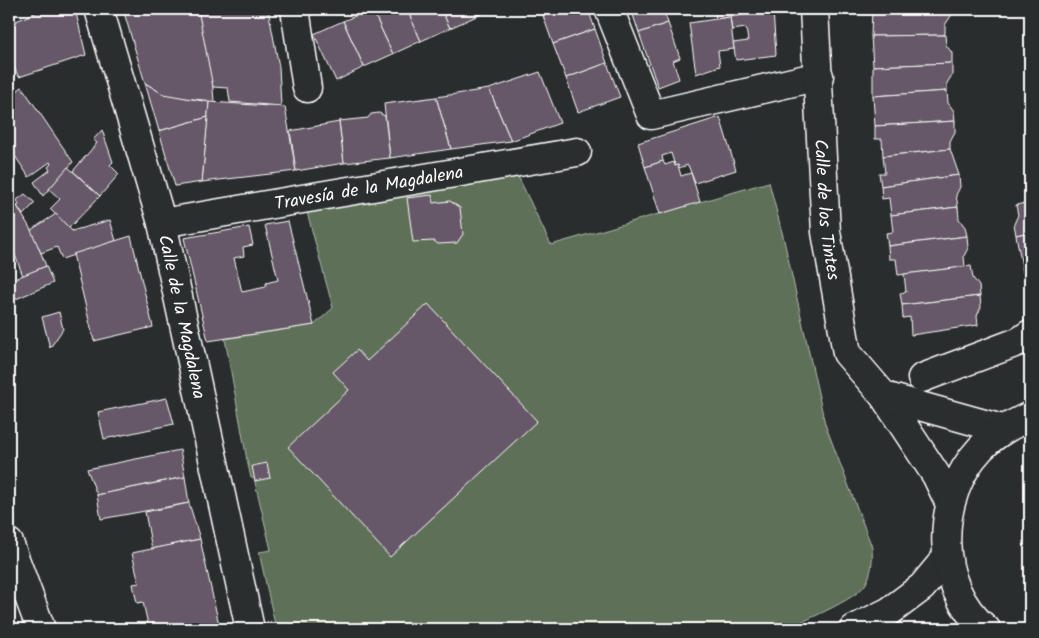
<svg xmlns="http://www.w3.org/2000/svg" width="1039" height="638" font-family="Kalam,sans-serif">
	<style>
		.green { fill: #5e7059; stroke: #aeb8ac }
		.building { fill: #665968; stroke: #fff }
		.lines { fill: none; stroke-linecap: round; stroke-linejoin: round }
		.minor-casing { stroke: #fff; stroke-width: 31 }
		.secondary-casing { stroke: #fff; stroke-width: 31 }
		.minor { stroke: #2a2d2e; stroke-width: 28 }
		.secondary { stroke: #2a2d2e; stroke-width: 28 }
		.labels { text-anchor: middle; stroke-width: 4; stroke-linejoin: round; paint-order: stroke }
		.street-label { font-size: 18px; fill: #fff; stroke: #2a2d2e }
	</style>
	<rect width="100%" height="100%" fill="#2a2d2e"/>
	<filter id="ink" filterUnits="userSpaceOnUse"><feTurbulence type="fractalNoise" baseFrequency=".02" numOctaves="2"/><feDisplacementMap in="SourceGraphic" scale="10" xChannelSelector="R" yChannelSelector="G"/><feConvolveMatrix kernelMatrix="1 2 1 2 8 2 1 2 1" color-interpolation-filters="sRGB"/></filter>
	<g filter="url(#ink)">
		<!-- green -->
		<path class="green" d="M517,174L551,245L769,182L784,240L825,424L872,547C873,559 872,574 865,585C855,600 805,620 787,629H276L259,552L271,550L254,478H251L247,460L225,339L314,325L333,308L307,212Z"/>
		<!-- building -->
		<g class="building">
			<path d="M44,9H75L86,55L19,77L9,58V24Z"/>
			<path d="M123,9H198L211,67L214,101L172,97L163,94L145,83Z"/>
			<path d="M198,9H268L279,67L281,106L230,102L228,88L213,87Z"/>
			<path d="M372,9L393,54L364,67L343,21Z"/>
			<path d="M372,9H407L421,41L393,54Z"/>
			<path d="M407,9H441L450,28L421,41Z"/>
			<path d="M441,9H476L479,15L450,28Z"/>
			<path d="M476,9H491L479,15Z"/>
			<path d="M545,9H588L595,29L553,44L541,10Z"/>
			<path d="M631,9H663L668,23L639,33Z"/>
			<path d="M714,9H772L773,10L716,19Z"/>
			<path d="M872,9H951V16L945,25V35L871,36Z"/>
			<path d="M773,10L776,55L736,60L733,43L748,41L746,28L732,30L730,17Z"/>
			<path d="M730,17L734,49L718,51L720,66L696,74L689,23Z"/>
			<path d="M343,21L364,67L336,81L314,34Z"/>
			<path d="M668,23L680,58L673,61L679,79L658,87L639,33Z"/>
			<path d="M595,29L607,63L566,78L553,44Z"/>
			<path d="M945,35L946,45L952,53V63L873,66L871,36Z"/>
			<path d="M607,63L620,97L578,112L566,78Z"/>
			<path d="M952,63V75L947,83V91L873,96V66Z"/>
			<path d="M540,72L560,123L511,141L489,89Z"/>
			<path d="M145,83L163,94L209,102L208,117L159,131Z"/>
			<path d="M22,87L73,162L43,196L34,182L50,170L48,167L51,164L50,162L29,177L9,147V97Z"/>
			<path d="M489,89L511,141L451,149L436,97Z"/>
			<path d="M947,91L948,103L954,111L955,121L875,126L873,96Z"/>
			<path d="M436,97L451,149L390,158L384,104Z"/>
			<path d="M209,102L285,107L296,171L202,182Z"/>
			<path d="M379,113L385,116L390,158L344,163L339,121L368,118L371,114Z"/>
			<path d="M208,117L202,182L175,186L159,131Z"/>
			<path d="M720,117L736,170L695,183L688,165L678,168V165L675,166L671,153L662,156L663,161L645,167L638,143Z"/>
			<path d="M955,121V132L950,141V149L883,156L882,139H875V126Z"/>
			<path d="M339,122L344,163L296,171L290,131Z"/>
			<path d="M102,130L113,162L110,165L119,174L100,196L73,171L97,143L93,140Z"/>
			<path d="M950,149L959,175L881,186L879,173H885L883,156Z"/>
			<path d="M663,161L665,165L674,162L675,166L678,165L681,176L691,173L700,202L660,214L645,167Z"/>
			<path d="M68,167L100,196L69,228L50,209L60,199L49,189Z"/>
			<path d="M959,175L960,187L956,195L958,207L891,215L889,198L882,199L881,186Z"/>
			<path d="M25,194L35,203L23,215L17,206L19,205L17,200Z"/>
			<path d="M432,195L433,203L450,201L460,208L463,234L457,243L438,244L434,241L413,242L407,198Z"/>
			<path d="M1030,202V232L1016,235L1014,224L1018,215L1016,205Z"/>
			<path d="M17,206L34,235L46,266L23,276L9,239V209Z"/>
			<path d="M958,207L959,219L965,227L967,236L888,246L886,233L893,232L891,215Z"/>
			<path d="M56,214L72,231L110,220L116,241L62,259L57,247L41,253L31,230Z"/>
			<path d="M288,221L314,325L208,341L184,238L249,227L253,245L243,247L244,256L234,258L242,292L266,287V283L278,280L265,225Z"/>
			<path d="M1030,232V290H1029L1026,287L1016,235Z"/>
			<path d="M131,236L153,327L94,341L73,254Z"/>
			<path d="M967,236L968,248L964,256L965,267L898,275L896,259H889L888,246Z"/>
			<path d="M46,266L53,283L9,302V281Z"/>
			<path d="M971,266L973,278L979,286L980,296L902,305L900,293L906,292L904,274Z"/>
			<path d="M980,296L981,307L977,316L978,325L911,335L910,317L903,318L902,305Z"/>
			<path d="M428,304L537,421L390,557L288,447L349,390L333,372L357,350L367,361Z"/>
			<path d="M59,312L63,329L50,348L42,317Z"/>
			<path d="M9,329L14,340L9,342Z"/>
			<path d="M167,398L174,424L104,439L98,412Z"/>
			<path d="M180,450L185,477L97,495L87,469Z"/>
			<path d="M267,463L270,478L255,481L252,466Z"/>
			<path d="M185,477L189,503L101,519L97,495Z"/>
			<path d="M189,503L200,539L152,549L145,512Z"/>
			<path d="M200,539L220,629H149L143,602L137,603L133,584L139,583L132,553Z"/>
		</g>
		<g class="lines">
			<defs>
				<g id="minor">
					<path id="s1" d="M99,9L162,223L250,629"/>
					<path d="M295,9L307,88"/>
					<path d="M609,9L651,115L819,76"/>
					<path id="s2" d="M814,9L826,232L847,353L884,396L936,475L950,504"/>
					<path id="s3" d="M162,223L577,152"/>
					<path d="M922,378L1020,341L1030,334"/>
					<path d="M884,396L1002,429"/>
					<path d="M9,543L41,629"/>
				</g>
				<g id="secondary">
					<path d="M854,629L890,611L922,587L947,557"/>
					<path d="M986,629C933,586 935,497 980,449C994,434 1011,425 1030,416"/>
				</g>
			</defs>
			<!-- minor casing -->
			<use href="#minor" class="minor-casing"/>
			<!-- secondary casing -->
			<use href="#secondary" class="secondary-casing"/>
			<!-- minor -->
			<use href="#minor" class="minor"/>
			<!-- secondary -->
			<use href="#secondary" class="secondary"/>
		</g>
	</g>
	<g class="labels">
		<!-- street labels -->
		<g class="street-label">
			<text dy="6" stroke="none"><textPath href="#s3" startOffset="210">Travesía de la Magdalena</textPath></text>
			<text dy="6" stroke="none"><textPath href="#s2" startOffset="201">Calle de los Tintes</textPath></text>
			<text dy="6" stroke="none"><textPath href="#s1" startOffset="319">Calle de la Magdalena</textPath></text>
		</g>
	</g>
	<!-- margin -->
	<rect width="1039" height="638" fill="none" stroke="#2a2d2e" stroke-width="30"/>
	<rect x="15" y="15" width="1009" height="608" fill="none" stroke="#fff" stroke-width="2" filter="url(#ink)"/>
</svg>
